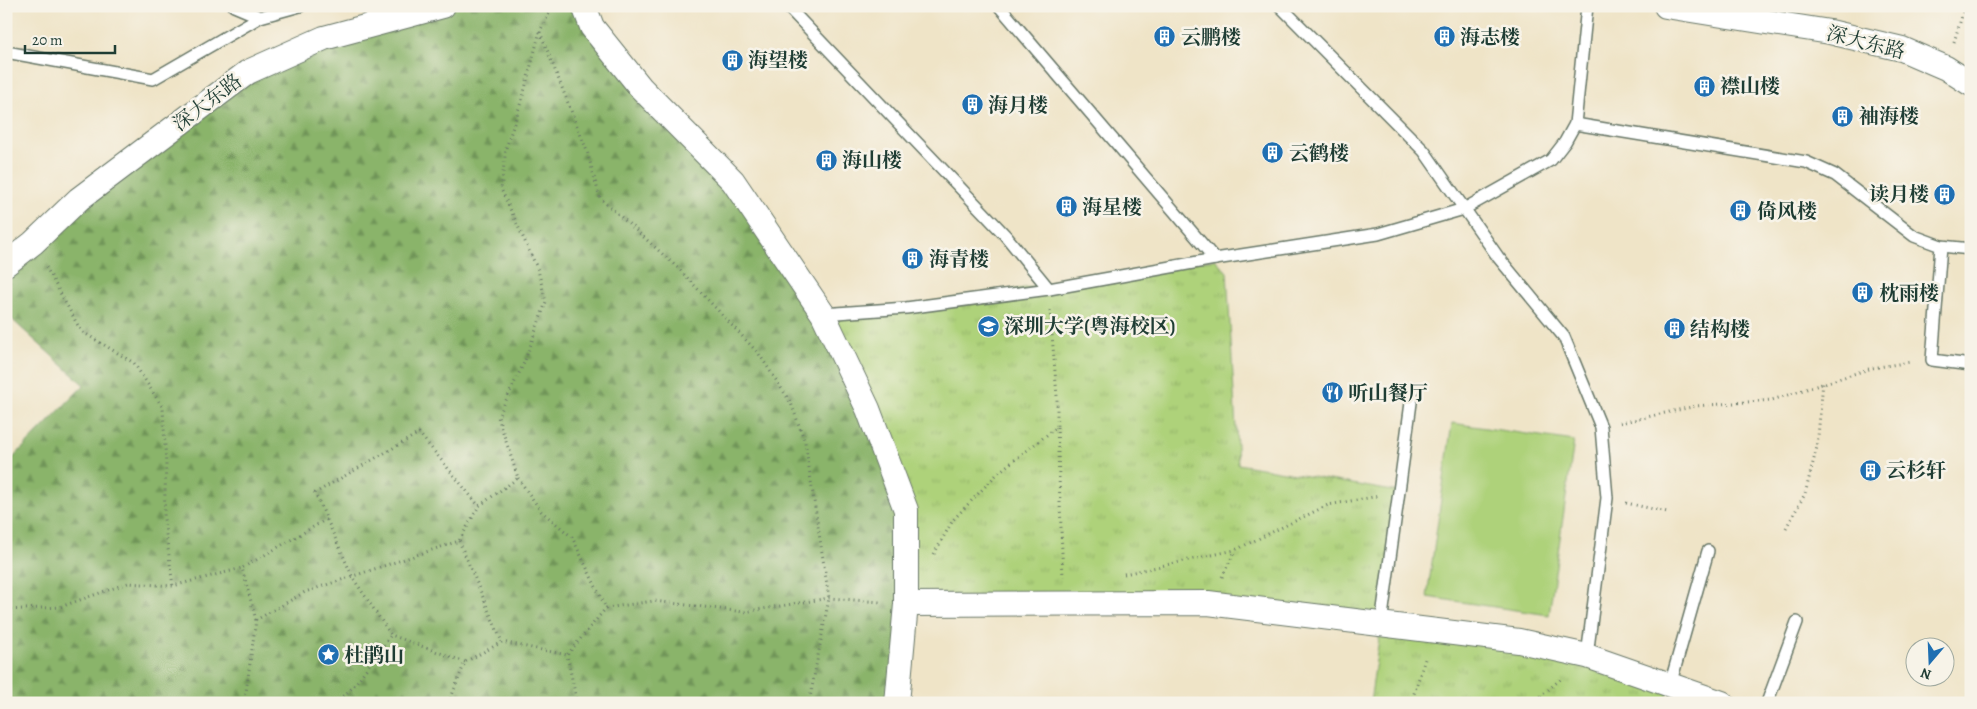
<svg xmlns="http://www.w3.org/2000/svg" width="1977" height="709" font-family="Alegreya,'Noto Serif SC',serif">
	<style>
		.green { fill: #aed27a; stroke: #668857 }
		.forest { fill: url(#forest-firs); stroke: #54784f }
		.park { fill: url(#park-tufts); stroke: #668857 }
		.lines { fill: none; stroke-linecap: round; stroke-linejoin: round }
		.lane-casing { stroke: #687767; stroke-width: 14 }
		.street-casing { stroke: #687767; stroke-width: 26 }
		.path { stroke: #687767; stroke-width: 3; stroke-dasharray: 1 4; stroke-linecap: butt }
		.lane { stroke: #fff; stroke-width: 11 }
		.street { stroke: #fff; stroke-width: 24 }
		.labels { text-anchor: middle; stroke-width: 5; stroke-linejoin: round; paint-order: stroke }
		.poi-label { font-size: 20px; font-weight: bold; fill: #1f3d34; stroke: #f7f3e8; text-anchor: start }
		.street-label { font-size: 20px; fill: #1f3d34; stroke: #f7f3e8 }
	</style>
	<defs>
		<pattern id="forest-firs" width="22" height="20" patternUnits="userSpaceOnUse" patternTransform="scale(1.25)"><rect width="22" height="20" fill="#8ab46a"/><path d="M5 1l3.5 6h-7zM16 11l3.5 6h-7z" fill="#709458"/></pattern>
		<pattern id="park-tufts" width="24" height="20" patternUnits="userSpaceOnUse" patternTransform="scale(1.25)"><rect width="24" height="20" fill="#aed27a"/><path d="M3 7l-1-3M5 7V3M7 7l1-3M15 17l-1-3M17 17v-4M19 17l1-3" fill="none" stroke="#95b56a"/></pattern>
	</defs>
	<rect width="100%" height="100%" fill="#f7f3e8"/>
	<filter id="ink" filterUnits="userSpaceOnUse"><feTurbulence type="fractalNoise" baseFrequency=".02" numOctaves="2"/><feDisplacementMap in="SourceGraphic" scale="10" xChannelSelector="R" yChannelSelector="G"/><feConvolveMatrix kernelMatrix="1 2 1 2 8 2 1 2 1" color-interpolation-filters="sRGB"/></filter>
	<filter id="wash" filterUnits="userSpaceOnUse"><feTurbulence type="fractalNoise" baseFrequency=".0096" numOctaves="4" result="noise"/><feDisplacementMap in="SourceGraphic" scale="20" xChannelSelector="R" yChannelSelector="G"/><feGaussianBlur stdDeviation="1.12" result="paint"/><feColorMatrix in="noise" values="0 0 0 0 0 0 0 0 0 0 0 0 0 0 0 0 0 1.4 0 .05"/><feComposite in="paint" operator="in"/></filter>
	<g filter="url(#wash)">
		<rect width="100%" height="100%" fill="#efe4c7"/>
		<!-- green -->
		<path class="green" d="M1452,423L1574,441L1549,615L1427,597Z"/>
		<!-- forest -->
		<path class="forest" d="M443,6H584L733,181L823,314L906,510L897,703H6V465L84,385L6,314V264L248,72Z"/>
		<!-- park -->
		<path class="park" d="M1215,259L1227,272L1238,464L1398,492L1381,624L1434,631L1670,685L1666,703H1370L1381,625L1208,603L906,604V510L823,314L860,313Z"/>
	</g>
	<g filter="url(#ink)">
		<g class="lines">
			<defs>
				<g id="lane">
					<path d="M234,6L260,17"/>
					<path d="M787,6L1005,235L1049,289"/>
					<path d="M999,6L1215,259"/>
					<path d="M1280,6L1424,151L1498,257L1564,337L1601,427L1607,498L1587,656"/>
					<path d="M6,52L153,79L260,17L300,6"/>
					<path d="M1575,124L1806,162L1835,175L1914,236L1941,246L1971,249"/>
					<path d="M1941,246L1932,360L1971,365"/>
					<path d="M823,314L906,308L1049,289L1215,259L1378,234L1464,209L1551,160L1565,142L1575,124L1587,6"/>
					<path d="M1381,624L1413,388"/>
					<path d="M1670,685L1708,551"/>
					<path d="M1767,703L1797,622"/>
				</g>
				<g id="street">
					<path d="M584,6L592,27L641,88L733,181L823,314L868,409L906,510V604L897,703"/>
					<path d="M1666,6L1830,32L1902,49L1946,68L1971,84"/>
					<path d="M6,264L33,243L79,199L248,72L324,38L443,6"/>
					<path d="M906,604L1208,603L1519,641L1587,656L1722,703"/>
				</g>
			</defs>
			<!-- lane casing -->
			<use href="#lane" class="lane-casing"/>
			<!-- street casing -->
			<use href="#street" class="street-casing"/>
			<!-- path -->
			<g class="path">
				<path d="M540,32L587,151L600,198L677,267L759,354L791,403L805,442L829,598L809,703"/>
				<path d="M1954,42L1965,6"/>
				<path d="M46,267L81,331L134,363L163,408L166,465L164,519L173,586"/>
				<path d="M1620,423L1696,406L1772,400L1872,368L1911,362"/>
				<path d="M1057,427L1063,577"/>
				<path d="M518,478L541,511L572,537L606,608"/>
				<path d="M1626,503L1667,512"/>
				<path d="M1786,528L1805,494L1817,447L1823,382"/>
				<path d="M459,541L502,642"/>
				<path d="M934,554L953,520L999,472L1057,427V396L1050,310"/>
				<path d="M1124,574L1235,550L1328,505L1379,496"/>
				<path d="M1222,577L1235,551"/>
				<path d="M6,610L60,607L128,583L173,586L242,568"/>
				<path d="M256,620L242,568L327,519"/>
				<path d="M465,662L391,635L353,578L315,493L419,433L479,506"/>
				<path d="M249,703L245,699L256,620L305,592L459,541L479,506L518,478L498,417L524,363L546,302L538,270L501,189L506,148L523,96L540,31L553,6"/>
				<path d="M336,703L353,687L391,635"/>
				<path d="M449,703L465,662L502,642L567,655"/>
				<path d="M577,703L567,655L606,608L654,601L744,612L829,598L880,602"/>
				<path d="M1411,703L1426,656"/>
				<path d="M1533,703L1562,678"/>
			</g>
			<!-- lane -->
			<use href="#lane" class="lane"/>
			<!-- street -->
			<use href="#street" class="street"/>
		</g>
	</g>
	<!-- icons -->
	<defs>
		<symbol id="building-disc" viewBox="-11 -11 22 22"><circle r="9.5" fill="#1f6fb2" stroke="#f7f3e8"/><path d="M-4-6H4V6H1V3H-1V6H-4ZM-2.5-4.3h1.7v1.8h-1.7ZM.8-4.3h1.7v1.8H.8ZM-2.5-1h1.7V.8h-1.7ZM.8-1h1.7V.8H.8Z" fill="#fff"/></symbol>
		<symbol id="university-disc" viewBox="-11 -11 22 22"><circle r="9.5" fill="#1f6fb2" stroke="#f7f3e8"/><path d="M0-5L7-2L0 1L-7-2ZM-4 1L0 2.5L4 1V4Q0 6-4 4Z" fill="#fff"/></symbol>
		<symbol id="restaurant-disc" viewBox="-11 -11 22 22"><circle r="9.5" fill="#1f6fb2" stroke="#f7f3e8"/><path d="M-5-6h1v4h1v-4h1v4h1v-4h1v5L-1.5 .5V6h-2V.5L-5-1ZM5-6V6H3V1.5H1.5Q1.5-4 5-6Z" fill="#fff"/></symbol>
		<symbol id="sight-disc" viewBox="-11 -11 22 22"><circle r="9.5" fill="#1f6fb2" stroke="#f7f3e8"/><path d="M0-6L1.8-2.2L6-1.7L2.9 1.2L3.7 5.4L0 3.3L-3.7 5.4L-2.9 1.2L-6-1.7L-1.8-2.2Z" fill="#fff"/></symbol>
	</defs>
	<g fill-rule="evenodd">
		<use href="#building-disc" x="1152" y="24" width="25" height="25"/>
		<use href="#building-disc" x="1432" y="24" width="25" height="25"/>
		<use href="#building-disc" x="720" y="48" width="25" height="25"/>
		<use href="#building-disc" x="1692" y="74" width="25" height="25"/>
		<use href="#building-disc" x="960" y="92" width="25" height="25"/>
		<use href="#building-disc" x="1830" y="104" width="25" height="25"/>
		<use href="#building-disc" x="1260" y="140" width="25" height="25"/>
		<use href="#building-disc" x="814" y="148" width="25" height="25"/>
		<use href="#building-disc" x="1932" y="182" width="25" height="25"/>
		<use href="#building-disc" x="1054" y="194" width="25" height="25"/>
		<use href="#building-disc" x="1728" y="198" width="25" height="25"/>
		<use href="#building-disc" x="900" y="246" width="25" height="25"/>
		<use href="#building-disc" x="1850" y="280" width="25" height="25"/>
		<use href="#university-disc" x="976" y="314" width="25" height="25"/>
		<use href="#building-disc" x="1662" y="316" width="25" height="25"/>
		<use href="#restaurant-disc" x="1320" y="380" width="25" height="25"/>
		<use href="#building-disc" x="1858" y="458" width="25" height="25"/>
		<use href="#sight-disc" x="316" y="642" width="25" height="25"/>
	</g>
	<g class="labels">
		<!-- poi labels -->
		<g class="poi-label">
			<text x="1181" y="44">云鹏楼</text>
			<text x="1460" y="44">海志楼</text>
			<text x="748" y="67">海望楼</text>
			<text x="1720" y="93">襟山楼</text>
			<text x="988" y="112">海月楼</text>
			<text x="1859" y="123">袖海楼</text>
			<text x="1289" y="160">云鹤楼</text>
			<text x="842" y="167">海山楼</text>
			<text x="1929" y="201" text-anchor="end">读月楼</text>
			<text x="1082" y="214">海星楼</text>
			<text x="1757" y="218">倚风楼</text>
			<text x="929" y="266">海青楼</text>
			<text x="1879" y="300">枕雨楼</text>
			<text x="1004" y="333">深圳大学(粤海校区)</text>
			<text x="1690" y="336">结构楼</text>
			<text x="1348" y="400">听山餐厅</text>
			<text x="1886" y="477">云杉轩</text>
			<text x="344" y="662">杜鹃山</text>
		</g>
		<!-- street labels -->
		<g class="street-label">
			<text transform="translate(1866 42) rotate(14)" y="7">深大东路</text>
			<text transform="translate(207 102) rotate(-37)" y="7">深大东路</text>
		</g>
	</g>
	<!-- margin -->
	<rect width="1977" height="709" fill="none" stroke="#f7f3e8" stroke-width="25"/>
	<!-- north arrow -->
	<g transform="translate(1930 662) rotate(199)"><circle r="24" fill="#f7f3e8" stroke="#a1aaa0"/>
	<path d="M0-4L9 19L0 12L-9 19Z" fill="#1f6fb2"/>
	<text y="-8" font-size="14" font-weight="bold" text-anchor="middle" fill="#1f3d34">N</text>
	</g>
	<!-- scale -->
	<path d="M25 45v8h90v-8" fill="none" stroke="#1f3d34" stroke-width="2.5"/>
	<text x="32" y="45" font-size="15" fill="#1f3d34" stroke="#f7f3e8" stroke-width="4" paint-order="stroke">20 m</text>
</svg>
